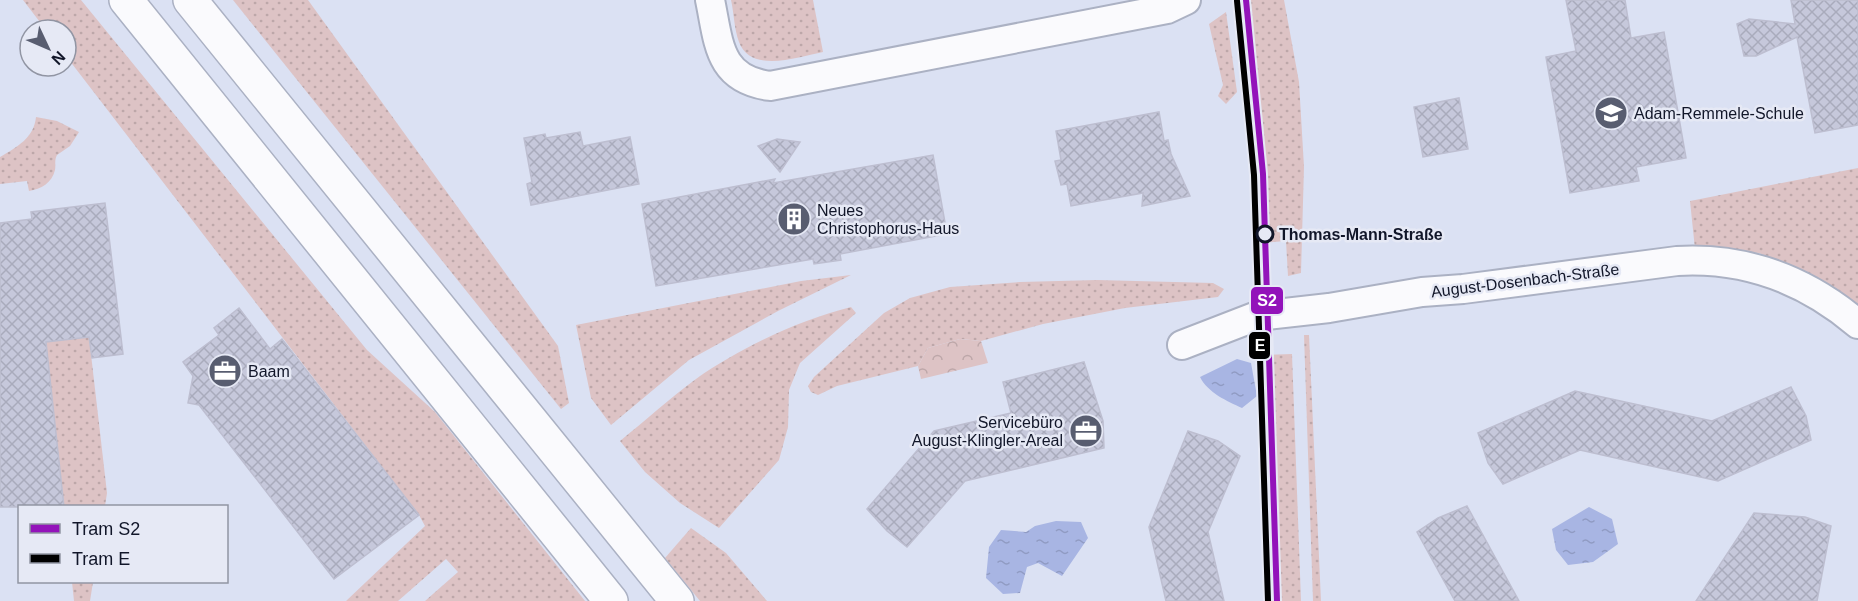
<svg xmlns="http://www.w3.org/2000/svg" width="1858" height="601" font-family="Helvetica,sans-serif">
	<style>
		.grass { fill: url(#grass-dots) }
		.park { fill: url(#park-crowns) }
		.water { fill: url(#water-ripples) }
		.building { fill: url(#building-cross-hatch); stroke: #bdbed0; stroke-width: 1.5 }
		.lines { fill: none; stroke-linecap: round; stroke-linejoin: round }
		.street-casing { stroke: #abb1c3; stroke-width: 32 }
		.highway-casing { stroke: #abb1c3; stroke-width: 36 }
		.street { stroke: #fafafd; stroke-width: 28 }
		.highway { stroke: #fafafd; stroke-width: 33 }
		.tram-1-casing { stroke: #e6e9f5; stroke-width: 10 }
		.tram-2-casing { stroke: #e6e9f5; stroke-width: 10 }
		.tram-1 { stroke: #9313ba; stroke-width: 6 }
		.tram-2 { stroke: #000; stroke-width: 6 }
		.stop-dot { fill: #e6e9f5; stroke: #111629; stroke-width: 3 }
		.labels { text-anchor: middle; stroke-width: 5; stroke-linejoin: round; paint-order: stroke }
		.poi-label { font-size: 16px; fill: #111629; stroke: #e6e9f5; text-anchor: start }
		.stop-label { font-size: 16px; font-weight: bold; fill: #111629; stroke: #e6e9f5; text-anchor: start }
		.street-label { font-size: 16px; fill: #111629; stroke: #e6e9f5 }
		.line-badge { stroke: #e6e9f5; stroke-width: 2 }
		.badge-label { font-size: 16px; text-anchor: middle; font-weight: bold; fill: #fff }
	</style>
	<defs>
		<pattern id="grass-dots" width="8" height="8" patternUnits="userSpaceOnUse" patternTransform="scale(1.5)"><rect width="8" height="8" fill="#ddc3c5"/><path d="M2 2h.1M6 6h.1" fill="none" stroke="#bda7a9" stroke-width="1.8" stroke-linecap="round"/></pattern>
		<pattern id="park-crowns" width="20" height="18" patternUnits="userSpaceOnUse" patternTransform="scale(1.5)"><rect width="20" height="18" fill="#ddc3c5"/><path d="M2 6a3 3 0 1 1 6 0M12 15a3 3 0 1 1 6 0" fill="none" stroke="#bda7a9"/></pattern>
		<pattern id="water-ripples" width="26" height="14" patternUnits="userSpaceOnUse" patternTransform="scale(1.5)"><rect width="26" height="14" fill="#a8b5e3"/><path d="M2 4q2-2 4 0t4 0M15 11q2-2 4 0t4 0" fill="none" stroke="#909bc3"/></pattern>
		<pattern id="building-cross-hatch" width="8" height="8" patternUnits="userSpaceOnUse" patternTransform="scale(1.5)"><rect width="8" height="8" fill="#c6c8db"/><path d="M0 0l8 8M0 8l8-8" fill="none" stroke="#a9abbc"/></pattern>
	</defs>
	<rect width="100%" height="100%" fill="#dbe1f3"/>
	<!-- grass -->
	<g class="grass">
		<path d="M23,0H81L367,350L435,412L585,601H425L458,572L446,559L398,601H346L425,526L419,515L66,56V30H46Z"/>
		<path d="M233,0H308L558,346L569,403L561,409Z"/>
		<path d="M731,0H813L823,52C798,57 751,74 739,42C734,29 734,13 731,0Z"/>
		<path d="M1240,0H1284L1299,82L1304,167L1301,273L1288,276L1286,241L1262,243C1257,161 1251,81 1240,0Z"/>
		<path d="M1226,12L1237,92L1226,104L1218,96L1223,85L1209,24Z"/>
		<path d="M36,117L57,121L79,132L70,146L57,155C54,161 56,164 55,170C52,183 41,189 29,191L27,181L0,184V157C17,147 34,138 36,117Z"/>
		<path d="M1858,168V308L1819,278L1759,253L1695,249L1690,201Z"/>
		<path d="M851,275L778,311L689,360L611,425L591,398L576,325L801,281Z"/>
		<path d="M1097,280L1213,283L1224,289L1218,297L1125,308L1043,324L981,341L960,339L928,348L918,366L837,386L818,395L811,392L808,386L814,377L884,313L910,298L950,287L1020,282Z"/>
		<path d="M851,307L856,313L800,363L789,390L788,427L779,460L719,528L680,503L645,472L620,441C646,420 670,398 696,379C740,348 799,320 851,307Z"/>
		<path d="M1304,335H1309L1321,601H1313Z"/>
		<path d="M89,337L107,493L105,506H64L46,342Z"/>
		<path d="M1292,354L1301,601H1267L1262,355Z"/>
		<path d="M691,528L726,553L767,601H700L665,558Z"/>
		<path d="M72,582H93L90,601H74Z"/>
	</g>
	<!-- park -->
	<path class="park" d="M960,339L981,341L988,363L921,379L918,366L928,348Z"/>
	<!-- water -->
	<g class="water">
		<path d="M1237,359L1251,363L1257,396L1242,408C1227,401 1208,393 1200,377Z"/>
		<path d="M1589,507L1612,519L1618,544L1593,562L1568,565L1556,550L1552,529Z"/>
		<path d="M1056,521L1081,522L1088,538L1062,576L1038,563L1027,567L1020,593L1003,594L986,578L989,547L1001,530L1026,532L1035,526Z"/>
	</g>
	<!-- building -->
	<g class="building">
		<path d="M1566,0H1625L1631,38L1664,32L1686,158L1636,167L1639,181L1570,193L1546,57L1576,51Z"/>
		<path d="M1791,0H1858V125L1815,133L1797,37L1756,56H1744L1737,24L1749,19L1795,24Z"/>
		<path d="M1459,98L1468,149L1423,157L1414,107Z"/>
		<path d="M1159,112L1164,141L1168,140L1171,154L1190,196L1142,206L1143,193L1071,206L1067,184L1061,185L1055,161L1061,160L1056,131Z"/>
		<path d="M580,132L583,146L630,137L639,184L531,205L527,184L532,182L524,138L545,134L546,138Z"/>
		<path d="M777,139L800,142L780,172L758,146Z"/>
		<path d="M933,155L947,234L840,254L841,260L814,264L813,259L656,286L642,204L775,179L773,183Z"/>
		<path d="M105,203L123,354L92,358L89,337L46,342L64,507H0V223L32,219L31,212Z"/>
		<path d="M239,308L270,349L282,339L419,515L334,579L199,405L188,403L193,376L183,362L219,335L214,328Z"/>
		<path d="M1084,362L1103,421L1104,448L965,481L907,547L887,531L867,509L934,431L1011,413L1003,382Z"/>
		<path d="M1791,387L1806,416L1811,440L1718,481L1580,450L1503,484L1488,463L1478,433L1575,391L1712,421Z"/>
		<path d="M1188,431L1218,441L1240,456L1208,532L1224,601H1166L1149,527Z"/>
		<path d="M1467,506L1519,601H1455L1417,532L1438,518Z"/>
		<path d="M1754,513L1805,517L1831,526L1817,601H1696Z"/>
	</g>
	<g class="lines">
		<defs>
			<g id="street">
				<path d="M710,0C719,43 718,79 770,86L1167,9L1186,0"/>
				<path d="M1182,345L1257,316L1329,308L1422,292L1463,289L1677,261C1745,257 1806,280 1858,324"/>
			</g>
			<g id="highway">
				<path d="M126,0L611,601"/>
				<path d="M190,0L677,601"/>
			</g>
		</defs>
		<!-- street casing -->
		<use href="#street" class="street-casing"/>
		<!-- highway casing -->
		<use href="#highway" class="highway-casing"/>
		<!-- street -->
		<use href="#street" class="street"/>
		<!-- highway -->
		<use href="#highway" class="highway"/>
		<defs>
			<path id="tram-1" d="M1246,0L1263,174L1277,601"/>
			<path id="tram-2" d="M1237,1L1254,175L1268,601"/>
		</defs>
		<!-- tram-1 casing -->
		<use href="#tram-1" class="tram-1-casing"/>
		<!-- tram-2 casing -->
		<use href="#tram-2" class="tram-2-casing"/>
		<!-- tram-1 -->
		<use href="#tram-1" class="tram-1"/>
		<!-- tram-2 -->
		<use href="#tram-2" class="tram-2"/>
	</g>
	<!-- icons -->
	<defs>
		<symbol id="school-disc" viewBox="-11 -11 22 22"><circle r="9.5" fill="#585d70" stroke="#e6e9f5"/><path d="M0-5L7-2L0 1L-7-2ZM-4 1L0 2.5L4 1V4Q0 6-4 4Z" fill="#fff"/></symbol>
		<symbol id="building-disc" viewBox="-11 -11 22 22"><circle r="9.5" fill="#585d70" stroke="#e6e9f5"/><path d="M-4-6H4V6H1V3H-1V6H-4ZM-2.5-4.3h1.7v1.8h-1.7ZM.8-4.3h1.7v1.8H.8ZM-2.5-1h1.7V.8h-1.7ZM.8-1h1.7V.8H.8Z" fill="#fff"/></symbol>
		<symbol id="office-disc" viewBox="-11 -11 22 22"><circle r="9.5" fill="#585d70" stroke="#e6e9f5"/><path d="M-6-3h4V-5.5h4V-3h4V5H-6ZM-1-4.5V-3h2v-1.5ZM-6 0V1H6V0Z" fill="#fff"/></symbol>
	</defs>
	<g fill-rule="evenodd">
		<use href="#school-disc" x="1592" y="94" width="38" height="38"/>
		<use href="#building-disc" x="775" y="200" width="38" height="38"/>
		<use href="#office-disc" x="206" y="352" width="38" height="38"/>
		<use href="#office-disc" x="1067" y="412" width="38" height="38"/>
	</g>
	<!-- markers -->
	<circle class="stop-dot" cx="1265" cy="234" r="8"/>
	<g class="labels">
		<!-- poi labels -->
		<g class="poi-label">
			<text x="1634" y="119">Adam-Remmele-Schule</text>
			<text x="817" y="216">Neues<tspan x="817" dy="18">Christophorus-Haus</tspan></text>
			<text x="248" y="377">Baam</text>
			<text x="1063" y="428" text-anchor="end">Servicebüro<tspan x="1063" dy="18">August-Klingler-Areal</tspan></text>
		</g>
		<!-- stop labels -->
		<g class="stop-label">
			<text x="1279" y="240">Thomas-Mann-Straße</text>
		</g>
		<!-- street labels -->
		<g class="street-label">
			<text transform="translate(1525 280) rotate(-7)" y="6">August-Dosenbach-Straße</text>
		</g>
	</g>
	<g class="line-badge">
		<rect x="1250" y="286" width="34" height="29" rx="6" fill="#9313ba"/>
		<rect x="1248" y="331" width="23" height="29" rx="6" fill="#000"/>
	</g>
	<g class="badge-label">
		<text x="1267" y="306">S2</text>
		<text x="1260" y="351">E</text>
	</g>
	<!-- legend -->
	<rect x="18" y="505" width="210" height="78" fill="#e6e9f5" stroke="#9195a3" stroke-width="1.5"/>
	<rect x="30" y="524" width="30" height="9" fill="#9313ba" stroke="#9195a3" stroke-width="1.5"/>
	<text x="72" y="535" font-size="18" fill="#111629">Tram S2</text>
	<rect x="30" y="554" width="30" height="9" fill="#000000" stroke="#9195a3" stroke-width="1.5"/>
	<text x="72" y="565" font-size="18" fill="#111629">Tram E</text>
	<!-- north arrow -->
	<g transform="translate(48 48) rotate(134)"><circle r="28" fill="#e6e9f5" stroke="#9195a3" stroke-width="1.5"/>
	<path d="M0-4.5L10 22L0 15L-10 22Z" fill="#585d70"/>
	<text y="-9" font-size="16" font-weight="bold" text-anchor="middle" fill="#111629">N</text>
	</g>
</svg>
